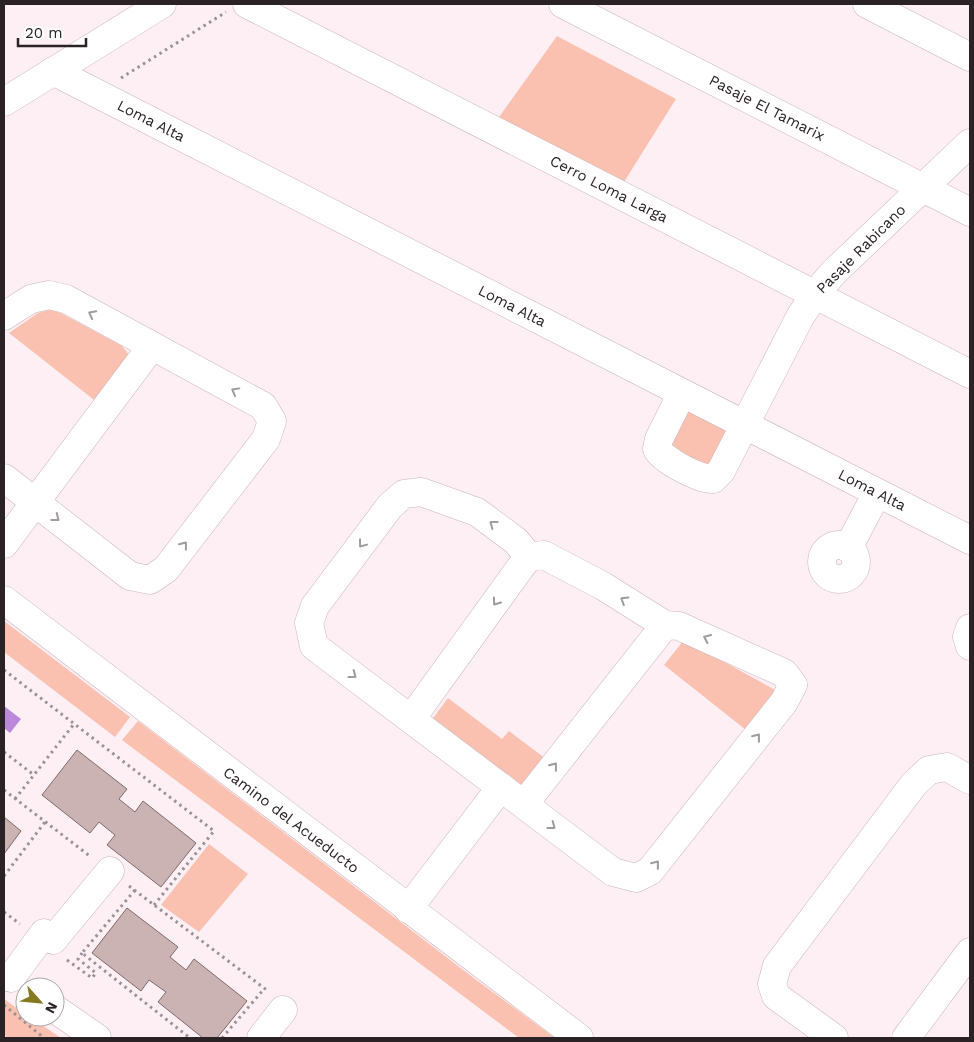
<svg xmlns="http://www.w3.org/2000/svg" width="974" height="1042" font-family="'Work Sans',sans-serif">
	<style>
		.green { fill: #fac1b0 }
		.water { fill: #bc88da }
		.building { fill: #ccb3b3; stroke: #7f6969 }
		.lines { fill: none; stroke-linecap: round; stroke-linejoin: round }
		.minor-casing { stroke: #c9b2ba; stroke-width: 29 }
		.path { stroke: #9c9094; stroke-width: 3; stroke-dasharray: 2.5 4; stroke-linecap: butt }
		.minor { stroke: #fff; stroke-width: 28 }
		.oneway { stroke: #a09c9d }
		.labels { text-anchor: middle; stroke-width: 4.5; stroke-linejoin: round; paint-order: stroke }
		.street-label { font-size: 15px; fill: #2b2225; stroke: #fff }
	</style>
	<rect width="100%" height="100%" fill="#feeff4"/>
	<!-- green -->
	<g class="green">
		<path d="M557,36L676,99L624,182L499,117Z"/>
		<path d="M53,309L122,346L129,355L98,403L9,333L38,313Z"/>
		<path d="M682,406L732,433L710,473L660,446Z"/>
		<path d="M4,621L130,717L115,737L4,652Z"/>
		<path d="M684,640L777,691L746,730L664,665Z"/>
		<path d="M448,698L502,739L509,731L546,759L522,791L431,721Z"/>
		<path d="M138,721L475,979L555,1038H519L122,740Z"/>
		<path d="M209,844L248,874L199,932L161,905Z"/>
		<path d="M4,999L25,1014V1017H30L61,1038H8L4,1035Z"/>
	</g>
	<!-- water -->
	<path class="water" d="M4,706L21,719L10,733L4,728Z"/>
	<!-- building -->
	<g class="building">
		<path d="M77,750L127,789L119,799L135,812L143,801L196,843L161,887L107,845L115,835L99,822L90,833L42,795Z"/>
		<path d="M4,817L21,831L4,854Z"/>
		<path d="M127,908L178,947L170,957L186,970L194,959L247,1001L217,1038H203L158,1002L166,992L149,980L141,991L92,953Z"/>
	</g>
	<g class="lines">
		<defs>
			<g id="minor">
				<path d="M247,4L970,374"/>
				<path d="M563,4L970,212"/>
				<path d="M867,4L970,57"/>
				<path d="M53,71L970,540"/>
				<path d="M4,102L162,4"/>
				<path d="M4,316L31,299L49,295L66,299L263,406L272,421L266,439L166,569L150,580L130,576L4,478"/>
				<path d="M682,393L659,439L657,449C663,460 700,480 713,479L721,471L800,317L815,294L834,272L970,143"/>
				<path d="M4,544L152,346"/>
				<circle cx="839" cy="562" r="17"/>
				<path d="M848,548L877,493"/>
				<path d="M4,600L579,1038"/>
				<path d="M970,628L967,637L970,646"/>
				<path d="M411,719L520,568L529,557L544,555L603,586L665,625L679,626L784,673L793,685L784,702L650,871L636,878L613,872L314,646L309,623L315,606L390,506L404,494L421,492L477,512L516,541L529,557"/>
				<path d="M524,804L665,625"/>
				<path d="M408,909L501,787"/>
				<path d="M11,978L44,933L53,940L110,871"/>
				<path d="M55,1009L97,1038"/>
				<path d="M261,1038L283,1010"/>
				<path d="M834,1038L776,996L772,984L777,966L914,784L929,770L947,767L970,780"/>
				<path d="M906,1038L970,952"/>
			</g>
		</defs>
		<!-- minor casing -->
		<use href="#minor" class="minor-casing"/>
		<!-- path -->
		<g class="path">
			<path d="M121,78L226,12"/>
			<path d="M4,670L214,831L154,905"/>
			<path d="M4,752L34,775"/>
			<path d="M4,790L91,857"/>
			<path d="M15,799L74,724"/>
			<path d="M4,876L45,822"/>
			<path d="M129,886L268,991"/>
			<path d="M135,890L82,953L190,1038"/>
			<path d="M4,912L20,924"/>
			<path d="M67,960L92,978L96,973L78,959L82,953"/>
			<path d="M4,1005L44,1038"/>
			<path d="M222,1038L264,989"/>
		</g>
		<!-- minor -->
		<use href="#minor" class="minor"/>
	</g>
	<!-- one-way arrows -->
	<defs><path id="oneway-chevron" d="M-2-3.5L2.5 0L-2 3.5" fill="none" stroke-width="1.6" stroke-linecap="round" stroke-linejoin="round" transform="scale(1.25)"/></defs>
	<g class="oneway">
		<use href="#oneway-chevron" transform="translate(92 314) rotate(-152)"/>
		<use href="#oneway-chevron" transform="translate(235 391) rotate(-151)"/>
		<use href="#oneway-chevron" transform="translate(56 518) rotate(38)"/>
		<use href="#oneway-chevron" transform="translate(493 524) rotate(-143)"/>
		<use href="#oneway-chevron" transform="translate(362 544) rotate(127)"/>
		<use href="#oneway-chevron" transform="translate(184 545) rotate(-52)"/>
		<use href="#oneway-chevron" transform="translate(624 600) rotate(-148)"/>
		<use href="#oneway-chevron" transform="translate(496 602) rotate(126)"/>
		<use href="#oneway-chevron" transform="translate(707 638) rotate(-155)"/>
		<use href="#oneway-chevron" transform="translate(353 675) rotate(37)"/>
		<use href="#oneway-chevron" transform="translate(757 737) rotate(-52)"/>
		<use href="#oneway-chevron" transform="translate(554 766) rotate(-52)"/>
		<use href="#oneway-chevron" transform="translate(552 826) rotate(37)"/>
		<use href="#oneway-chevron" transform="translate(656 864) rotate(-51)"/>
	</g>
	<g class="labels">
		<!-- street labels -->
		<g class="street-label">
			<text transform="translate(767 108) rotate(27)" y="5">Pasaje El Tamarix</text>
			<text transform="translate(151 121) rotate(27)" y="5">Loma Alta</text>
			<text transform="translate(609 189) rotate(27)" y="5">Cerro Loma Larga</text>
			<text transform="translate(861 249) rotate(-45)" y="5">Pasaje Rabicano</text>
			<text transform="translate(512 306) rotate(27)" y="5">Loma Alta</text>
			<text transform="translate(872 490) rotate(27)" y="5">Loma Alta</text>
			<text transform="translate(291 820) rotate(37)" y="5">Camino del Acueducto</text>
		</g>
	</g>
	<!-- border -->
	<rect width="974" height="1042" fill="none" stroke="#2b2225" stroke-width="10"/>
	<!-- north arrow -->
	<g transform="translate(40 1002) rotate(117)"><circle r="24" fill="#ffffff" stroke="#aaa7a8"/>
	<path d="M0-4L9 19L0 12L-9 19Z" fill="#857a1f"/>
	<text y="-8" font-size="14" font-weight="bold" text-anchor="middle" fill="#2b2225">N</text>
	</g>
	<!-- scale -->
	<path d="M18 38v8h68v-8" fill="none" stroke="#2b2225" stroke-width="2.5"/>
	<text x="25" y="38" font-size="15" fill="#2b2225" stroke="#ffffff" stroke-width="4" paint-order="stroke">20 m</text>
</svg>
